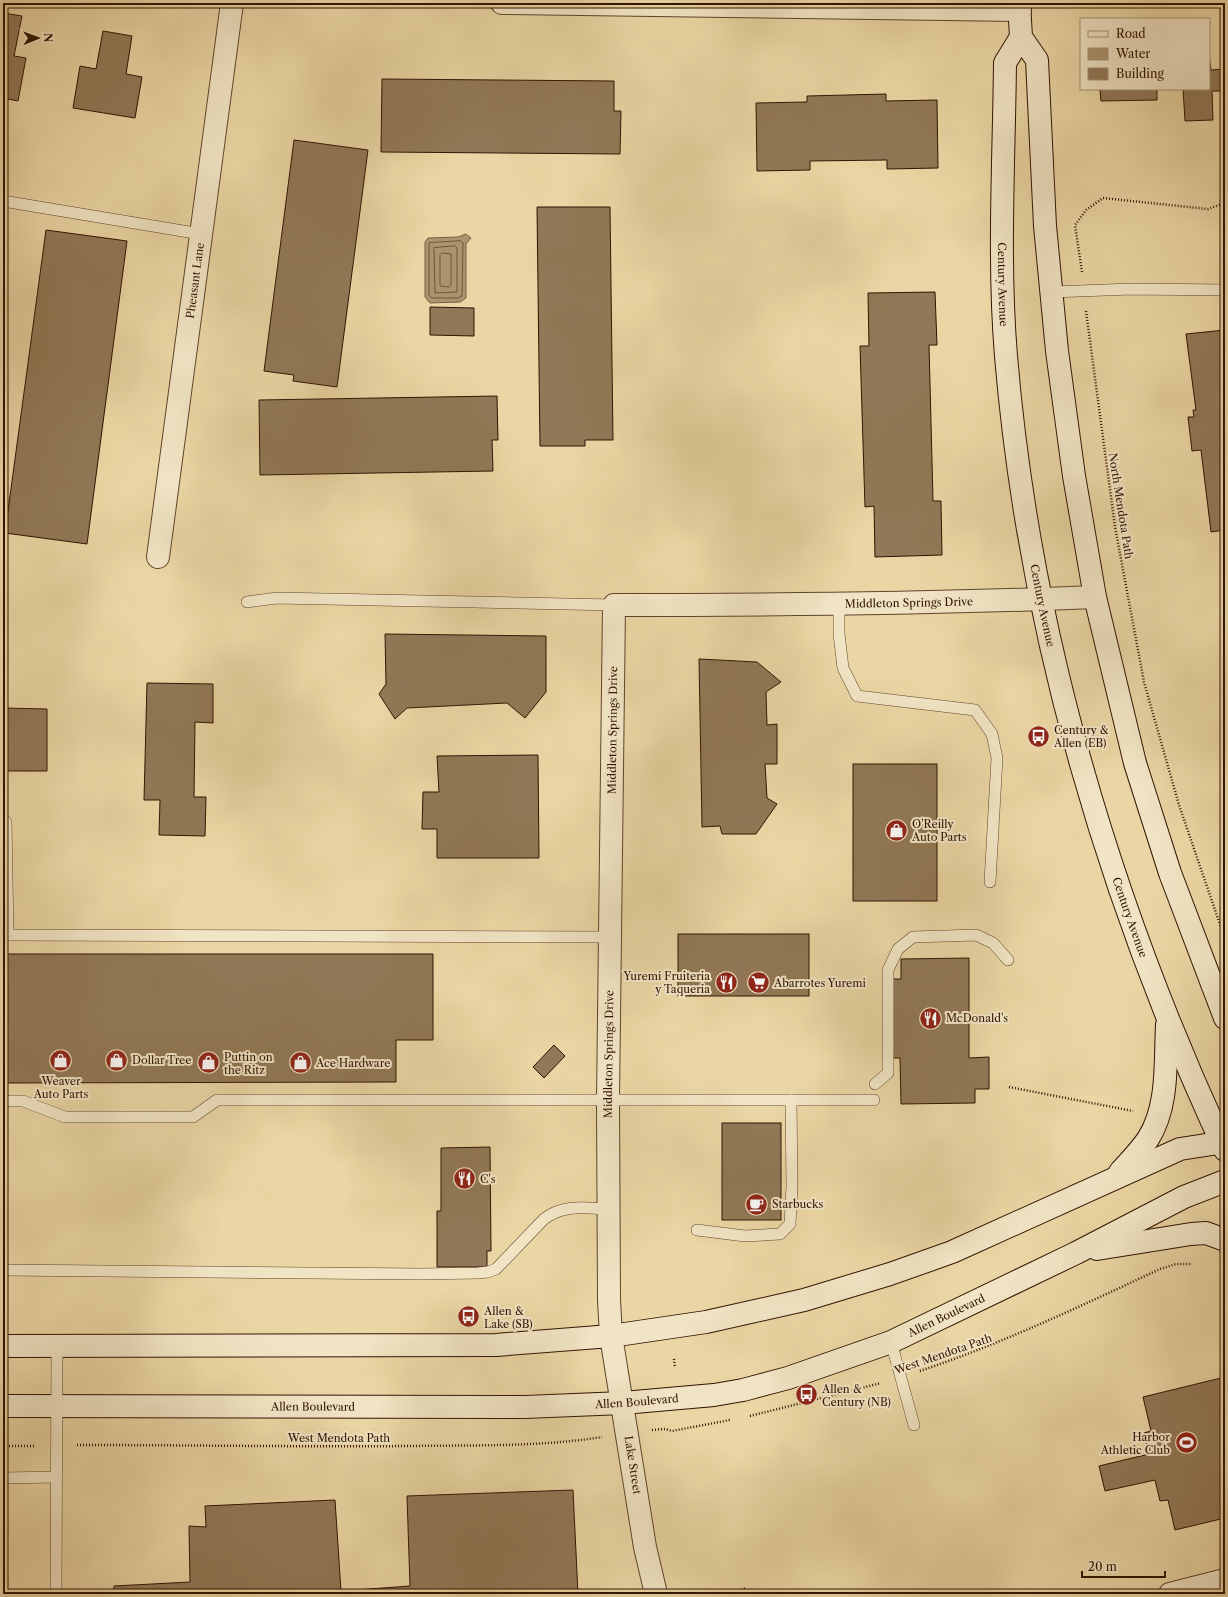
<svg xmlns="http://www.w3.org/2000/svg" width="1228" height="1597" font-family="'Libre Caslon Text',serif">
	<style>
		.water { fill: #ab946d; stroke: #7a6042 }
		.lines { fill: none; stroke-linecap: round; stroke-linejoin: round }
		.shore { stroke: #6e5438; stroke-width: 1 }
		.building { fill: #917856; stroke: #311302 }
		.lane-casing { stroke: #5f442a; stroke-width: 12 }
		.street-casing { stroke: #5f442a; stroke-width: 24 }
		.secondary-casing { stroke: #311302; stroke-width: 24 }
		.path { stroke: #311302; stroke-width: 2.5; stroke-dasharray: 1 2; stroke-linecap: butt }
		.lane { stroke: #f1e4c4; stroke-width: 11 }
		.street { stroke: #f1e4c4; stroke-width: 22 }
		.secondary { stroke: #f1e4c4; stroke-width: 22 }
		.labels { text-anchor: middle; stroke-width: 4; stroke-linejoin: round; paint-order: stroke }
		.street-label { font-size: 11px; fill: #311302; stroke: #f1e4c4 }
		.poi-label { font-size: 11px; fill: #311302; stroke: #f1e4c4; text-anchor: start }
	</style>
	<rect width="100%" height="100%" fill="#ead6a4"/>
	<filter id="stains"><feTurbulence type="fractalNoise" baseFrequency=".005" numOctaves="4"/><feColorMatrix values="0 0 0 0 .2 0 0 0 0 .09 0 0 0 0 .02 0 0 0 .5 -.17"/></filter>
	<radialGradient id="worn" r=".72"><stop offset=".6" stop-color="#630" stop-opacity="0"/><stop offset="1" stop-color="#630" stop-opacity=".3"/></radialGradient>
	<!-- water -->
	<path class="water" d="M466,234L471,238L466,244V298L460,302L430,303L425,297V242L428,238L458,237Z"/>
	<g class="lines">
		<!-- shore -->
		<g class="shore">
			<path d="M461,241L463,243L462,296L458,298H432L429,295V243Z"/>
			<path d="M455,246L457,248V292L435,293L434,248Z"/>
			<path d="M442,253L451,254V285L449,287L440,286V255Z"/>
		</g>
	</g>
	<!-- building -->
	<g class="building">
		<path d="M3,13L22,16L14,56L26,58L18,101L3,98Z"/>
		<path d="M103,31L132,36L126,74L142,77L135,118L73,108L80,66L96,69Z"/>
		<path d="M1209,55L1211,70L1225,69V91H1212L1213,120L1185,121L1183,89H1209Z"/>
		<path d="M382,79L614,81V111H621L620,154L381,152Z"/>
		<path d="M1097,89H1157V100L1101,101L1100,90Z"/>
		<path d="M886,94V101L937,100L938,168L887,169V160L810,161V170L757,171L756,103L807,102V96Z"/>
		<path d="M294,140L368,150L337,387L293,381L294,375L264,371Z"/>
		<path d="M537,207H610L613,440H585V446H540Z"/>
		<path d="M46,230L127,241L87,544L5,533Z"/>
		<path d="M935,292L937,345H929L933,501H941L942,555L875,557L874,506L865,507L860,346H869L868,293Z"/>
		<path d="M430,307L474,308V336L430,335Z"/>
		<path d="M1225,330V530L1211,532L1201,450L1192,451L1188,417H1194L1193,410H1196L1186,334Z"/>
		<path d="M497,396L498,440H492L493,471L260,475L259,400Z"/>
		<path d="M385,634L546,636V692L525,718L507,703L407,708L395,719L379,694L386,684Z"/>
		<path d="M699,659L757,662L781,682L766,692L767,725L777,724V764H765L767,798L777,804L756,834H722L720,826L702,827Z"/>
		<path d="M147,683L213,684V723L195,722L194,797H206L205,836L159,835L160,800H144Z"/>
		<path d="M3,708L47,709V771H3Z"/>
		<path d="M538,755L539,858H437V829H422L423,792H439L437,756Z"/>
		<rect x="853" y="764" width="84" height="137"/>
		<rect x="678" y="934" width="131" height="62"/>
		<path d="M3,954H433V1040H396V1082L3,1083Z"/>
		<path d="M969,958V1058L989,1057V1089H975V1103L901,1104L900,1058H891V979H901V959Z"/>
		<path d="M554,1045L565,1056L544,1078L533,1067Z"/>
		<rect x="722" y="1123" width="59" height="97"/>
		<path d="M490,1147L491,1251H487V1267H437V1211H441V1148Z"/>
		<path d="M1225,1377V1518L1175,1530L1168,1500L1160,1501L1155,1480L1105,1491L1099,1466L1149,1454L1144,1433L1151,1431L1143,1397Z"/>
		<path d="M573,1490L578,1594H114V1586L190,1582L189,1526L206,1527L205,1506L335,1500L341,1591L410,1586L407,1496Z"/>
	</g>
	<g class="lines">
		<defs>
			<g id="lane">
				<path d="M3,201L201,234"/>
				<path d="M1052,292L1132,289L1225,290"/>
				<path d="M247,602L277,598L614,605"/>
				<path d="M839,604V634L843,668L857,696L975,710L992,734L997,758L990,882"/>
				<path d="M3,822H6L8,935"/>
				<path d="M3,935L611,937"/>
				<path d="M875,1084L888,1073V970L898,949L913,937L976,935L993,943L1008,960"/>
				<path d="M3,1101H23L65,1117H193L217,1100H874"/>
				<path d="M697,1230L745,1236L780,1234L790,1224L792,1186L791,1100"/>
				<path d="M3,1270L421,1274L478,1273L488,1272L496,1269L544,1219C563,1204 585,1208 608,1209"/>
				<path d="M891,1342L914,1425"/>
				<path d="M3,1478L56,1477"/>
				<path d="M56,1594L57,1346"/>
			</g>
			<g id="street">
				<path d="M502,3L1020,10"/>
				<path id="s1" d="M158,557L232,3"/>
				<path id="s2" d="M656,1594L645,1547L611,1336L609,1300L608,1100L614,605C775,605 935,604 1095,597"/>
				<path d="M1170,1594L1225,1580"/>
			</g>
			<g id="secondary">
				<path d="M1019,3L1021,37L1037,60L1045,226L1057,351L1074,476L1095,597L1135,763L1170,873L1225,1018"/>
				<path id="s3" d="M1021,37L1005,63C1004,161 998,259 1006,356C1029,631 1109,901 1225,1150"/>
				<path d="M1120,1172C1130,1161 1140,1151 1148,1139C1169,1106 1165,1062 1167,1025"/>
				<path d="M1097,1249L1191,1234L1206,1233L1225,1240"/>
				<path d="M3,1346L496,1345L611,1336L706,1322L804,1300L890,1274L952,1252L1180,1149L1225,1142"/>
				<path id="s4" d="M3,1406L525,1407L623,1403L714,1395L743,1390L788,1378L891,1342L1076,1253L1184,1197L1225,1181"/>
			</g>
		</defs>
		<!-- lane casing -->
		<use href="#lane" class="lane-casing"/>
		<!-- street casing -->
		<use href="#street" class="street-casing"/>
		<!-- secondary casing -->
		<use href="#secondary" class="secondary-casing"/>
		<!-- path -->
		<g class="path">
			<path d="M1082,272L1075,225L1086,210L1103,198L1208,209L1225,203"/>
			<path d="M1086,311L1115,527L1144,682L1179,805L1225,939"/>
			<path d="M1009,1087L1133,1111"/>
			<path d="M674,1359L675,1368"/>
			<path d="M920,1371C1003,1343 1081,1306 1160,1269L1176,1264H1192"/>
			<path d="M750,1416L881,1383"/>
			<path d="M652,1430L665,1429L672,1431L730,1420"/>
			<path d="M77,1445C189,1445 300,1447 412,1446C475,1445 539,1447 602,1437"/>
			<path d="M3,1446H36"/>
			<path d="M727,1594L747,1588"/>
		</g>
		<!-- lane -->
		<use href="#lane" class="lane"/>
		<!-- street -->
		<use href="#street" class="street"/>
		<!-- secondary -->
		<use href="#secondary" class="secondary"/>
	</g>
	<!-- icons -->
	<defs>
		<symbol id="bus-disc" viewBox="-11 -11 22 22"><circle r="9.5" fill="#8f2418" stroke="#f1e4c4"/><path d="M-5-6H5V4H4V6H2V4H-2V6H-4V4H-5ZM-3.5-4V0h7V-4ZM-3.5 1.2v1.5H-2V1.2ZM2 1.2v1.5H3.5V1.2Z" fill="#fff"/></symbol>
		<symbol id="shop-disc" viewBox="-11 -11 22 22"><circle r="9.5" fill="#8f2418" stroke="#f1e4c4"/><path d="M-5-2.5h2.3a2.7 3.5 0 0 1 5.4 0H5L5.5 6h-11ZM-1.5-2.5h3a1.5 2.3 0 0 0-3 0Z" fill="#fff"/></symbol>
		<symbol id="restaurant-disc" viewBox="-11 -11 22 22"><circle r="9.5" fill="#8f2418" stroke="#f1e4c4"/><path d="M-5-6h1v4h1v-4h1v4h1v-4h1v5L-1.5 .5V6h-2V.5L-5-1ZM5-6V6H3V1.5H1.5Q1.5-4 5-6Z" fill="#fff"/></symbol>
		<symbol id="supermarket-disc" viewBox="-11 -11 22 22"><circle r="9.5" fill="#8f2418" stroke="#f1e4c4"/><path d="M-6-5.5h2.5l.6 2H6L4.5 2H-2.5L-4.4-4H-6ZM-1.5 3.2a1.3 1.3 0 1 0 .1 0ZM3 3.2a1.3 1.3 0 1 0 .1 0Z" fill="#fff"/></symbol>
		<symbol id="cafe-disc" viewBox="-11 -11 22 22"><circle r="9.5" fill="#8f2418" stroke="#f1e4c4"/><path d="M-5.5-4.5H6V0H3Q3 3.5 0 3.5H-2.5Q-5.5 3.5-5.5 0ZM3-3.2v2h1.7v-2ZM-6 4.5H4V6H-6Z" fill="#fff"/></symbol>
		<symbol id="stadium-disc" viewBox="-11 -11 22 22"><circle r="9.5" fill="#8f2418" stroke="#f1e4c4"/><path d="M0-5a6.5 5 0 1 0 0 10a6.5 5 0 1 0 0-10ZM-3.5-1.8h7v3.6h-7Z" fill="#fff"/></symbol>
	</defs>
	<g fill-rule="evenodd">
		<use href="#bus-disc" x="1026" y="724" width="25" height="25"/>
		<use href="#shop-disc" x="884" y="818" width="25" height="25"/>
		<use href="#restaurant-disc" x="714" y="970" width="25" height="25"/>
		<use href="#supermarket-disc" x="746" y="970" width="25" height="25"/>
		<use href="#restaurant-disc" x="918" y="1006" width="25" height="25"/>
		<use href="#shop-disc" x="104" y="1048" width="25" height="25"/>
		<use href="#shop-disc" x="48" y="1048" width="25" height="25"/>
		<use href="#shop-disc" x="196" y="1050" width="25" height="25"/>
		<use href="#shop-disc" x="288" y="1050" width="25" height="25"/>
		<use href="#restaurant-disc" x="452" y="1166" width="25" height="25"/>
		<use href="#cafe-disc" x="744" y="1192" width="25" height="25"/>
		<use href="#bus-disc" x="456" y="1304" width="25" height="25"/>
		<use href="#bus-disc" x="794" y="1382" width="25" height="25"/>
		<use href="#stadium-disc" x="1174" y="1430" width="25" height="25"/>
	</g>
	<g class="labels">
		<!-- street labels -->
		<g class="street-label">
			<text dy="4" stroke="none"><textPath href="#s1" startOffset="279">Pheasant Lane</textPath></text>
			<text dy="4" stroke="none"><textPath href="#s3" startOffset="252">Century Avenue</textPath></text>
			<text transform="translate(1121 506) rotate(81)" y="4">North Mendota Path</text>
			<text dy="4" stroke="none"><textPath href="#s2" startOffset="1288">Middleton Springs Drive</textPath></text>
			<text dy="4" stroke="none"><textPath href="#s3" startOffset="576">Century Avenue</textPath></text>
			<text dy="4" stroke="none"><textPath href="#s2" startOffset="868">Middleton Springs Drive</textPath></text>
			<text dy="4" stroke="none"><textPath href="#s3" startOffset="900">Century Avenue</textPath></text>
			<text dy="4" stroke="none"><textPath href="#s2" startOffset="544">Middleton Springs Drive</textPath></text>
			<text dy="4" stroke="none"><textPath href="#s4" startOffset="958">Allen Boulevard</textPath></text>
			<text transform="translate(943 1354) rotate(-19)" y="4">West Mendota Path</text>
			<text dy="4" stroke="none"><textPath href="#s4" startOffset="634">Allen Boulevard</textPath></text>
			<text dy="4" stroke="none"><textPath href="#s4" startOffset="310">Allen Boulevard</textPath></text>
			<text x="339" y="1442">West Mendota Path</text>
			<text transform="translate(633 1465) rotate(81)" y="4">Lake Street</text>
		</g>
		<!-- poi labels -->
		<g class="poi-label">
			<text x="1054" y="734">Century &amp;<tspan x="1054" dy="13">Allen (EB)</tspan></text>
			<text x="912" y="828">O'Reilly<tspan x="912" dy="13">Auto Parts</tspan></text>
			<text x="710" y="980" text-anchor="end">Yuremi Fruiteria<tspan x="710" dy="13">y Taqueria</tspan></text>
			<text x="774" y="987">Abarrotes Yuremi</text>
			<text x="946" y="1022">McDonald's</text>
			<text x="224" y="1061">Puttin on<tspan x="224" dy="13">the Ritz</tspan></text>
			<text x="132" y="1064">Dollar Tree</text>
			<text x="316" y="1067">Ace Hardware</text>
			<text x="61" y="1085" text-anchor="middle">Weaver<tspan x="61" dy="13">Auto Parts</tspan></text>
			<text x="480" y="1183">C's</text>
			<text x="772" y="1208">Starbucks</text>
			<text x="484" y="1315">Allen &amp;<tspan x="484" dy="13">Lake (SB)</tspan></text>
			<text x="822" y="1393">Allen &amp;<tspan x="822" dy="13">Century (NB)</tspan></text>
			<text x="1170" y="1441" text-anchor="end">Harbor<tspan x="1170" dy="13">Athletic Club</tspan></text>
		</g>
	</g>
	<!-- margin -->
	<rect width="1228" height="1597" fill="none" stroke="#ead6a4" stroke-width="16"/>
	<rect x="4" y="4" width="1220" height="1589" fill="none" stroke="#311302" stroke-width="2"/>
	<rect x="8" y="8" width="1212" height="1581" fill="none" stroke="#311302"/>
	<!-- legend -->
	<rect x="1080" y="18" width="130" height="72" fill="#f1e4c4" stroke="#a49076"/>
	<rect x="1088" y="31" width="20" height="6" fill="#f1e4c4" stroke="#a49076"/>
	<text x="1116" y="38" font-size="12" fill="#311302">Road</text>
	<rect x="1088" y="48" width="20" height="12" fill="#ab946d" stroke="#a49076"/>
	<text x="1116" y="58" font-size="12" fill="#311302">Water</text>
	<rect x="1088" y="68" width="20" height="12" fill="#917856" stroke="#a49076"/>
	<text x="1116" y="78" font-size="12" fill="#311302">Building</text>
	<!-- north arrow -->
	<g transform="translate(38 38) rotate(89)" stroke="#f1e4c4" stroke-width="3" paint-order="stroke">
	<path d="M0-3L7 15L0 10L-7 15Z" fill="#311302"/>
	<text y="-6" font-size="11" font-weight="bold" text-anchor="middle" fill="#311302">N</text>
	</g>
	<!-- scale -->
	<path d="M1082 1571v6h83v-6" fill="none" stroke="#311302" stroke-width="2"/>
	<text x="1088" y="1571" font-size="12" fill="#311302" stroke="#f1e4c4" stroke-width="3" paint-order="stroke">20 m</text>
	<rect width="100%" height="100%" filter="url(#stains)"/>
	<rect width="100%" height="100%" fill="url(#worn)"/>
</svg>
